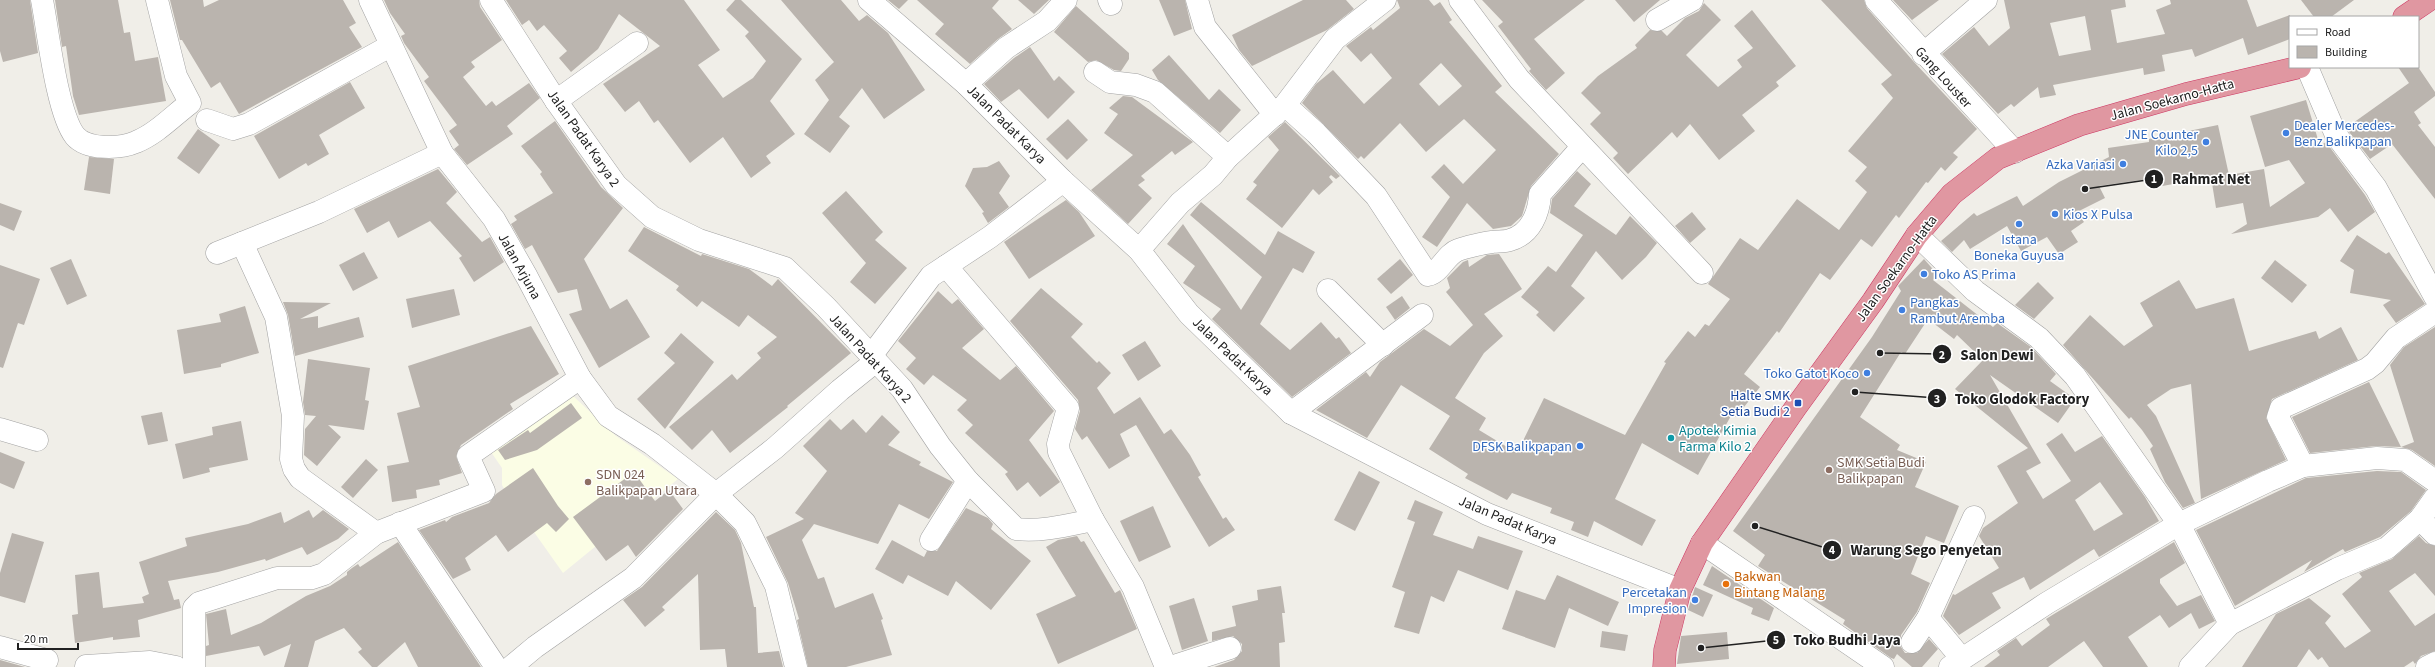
<svg xmlns="http://www.w3.org/2000/svg" width="2435" height="667" font-family="'Source Sans 3',sans-serif">
	<style>
		.education { fill: #fbfde5 }
		.building { fill: #bab4ae; fill-rule: evenodd }
		.lines { fill: none; stroke-linecap: round; stroke-linejoin: round }
		.minor-casing { stroke: #a2a2a2; stroke-width: 23 }
		.highway-casing { stroke: #cd3763; stroke-width: 23 }
		.minor { stroke: #fff; stroke-width: 22 }
		.highway { stroke: #e097a1; stroke-width: 22 }
		.shop-dot { fill: #3f7fe0; stroke: #fff; stroke-width: 1.5 }
		.transit-dot { fill: #1a4fb4; stroke: #fff; stroke-width: 1.5 }
		.culture-dot { fill: #0f9aa8; stroke: #fff; stroke-width: 1.5 }
		.education-dot { fill: #8d6e63; stroke: #fff; stroke-width: 1.5 }
		.food-dot { fill: #e8710a; stroke: #fff; stroke-width: 1.5 }
		.labels { text-anchor: middle; stroke-width: 3; stroke-linejoin: round; paint-order: stroke }
		.street-label { font-size: 14px; fill: #212121; stroke: #fff }
		.shop-label { font-size: 14px; fill: #366cbe; stroke: #fff; text-anchor: end }
		.transit-label { font-size: 14px; fill: #164399; stroke: #fff; text-anchor: end }
		.culture-label { font-size: 14px; fill: #0d838f; stroke: #fff; text-anchor: start }
		.education-label { font-size: 14px; fill: #785e54; stroke: #fff; text-anchor: start }
		.food-label { font-size: 14px; fill: #c56008; stroke: #fff; text-anchor: start }
		.leader { fill: none; stroke: #212121; stroke-width: 1.5 }
		.callout-dot { fill: #212121; stroke: #fff; stroke-width: 1.5 }
		.mark-label { font-size: 12px; text-anchor: middle; font-weight: bold; fill: #fff }
		.callout-label { font-size: 15px; text-anchor: middle; font-weight: bold; fill: #212121; stroke: #fff; stroke-width: 3; stroke-linejoin: round; paint-order: stroke }
	</style>
	<rect width="100%" height="100%" fill="#f0eee8"/>
	<!-- education -->
	<path class="education" d="M571,394L616,436L678,479L563,573L507,494L502,485V468L491,452Z"/>
	<!-- building -->
	<g class="building">
		<path d="M0,0H30L38,53L3,62L0,51Z"/>
		<path d="M55,0H118L124,33L130,32L135,61L158,57L166,101L79,115L73,96L66,46L62,47Z"/>
		<path d="M170,0H203L204,7L219,0H343L356,23L349,27L362,47L239,114L220,82L211,88L182,40H180Z"/>
		<path d="M384,0H479L480,7L502,40L471,62L475,67L463,77L486,106L492,101L496,106L529,83L540,98L507,126L513,134L467,165L454,149L459,145L449,131L457,125L424,81L429,77L404,43L401,36L405,34L390,13Z"/>
		<path d="M506,0H684L720,50L698,65L723,98L753,78L766,61L745,36L749,32L726,10L735,0H741L802,59L770,101L795,134L766,156L771,163L751,178L723,137L690,163L658,120L654,123L639,101L625,112L603,84L660,46L619,14L598,49L571,72L559,58L567,51L544,25L537,31L529,20L522,25Z"/>
		<path d="M781,0H841L859,21L867,15L888,33L925,90L884,119L862,88L839,117L850,126L830,153L804,134L829,100L815,80L834,62Z"/>
		<path d="M888,0H908L899,9Z"/>
		<path d="M917,0H999L992,8L1012,29L998,39L970,64L935,34L944,24Z"/>
		<path d="M1018,0H1049L1034,14Z"/>
		<path d="M1159,0H1185L1192,29L1174,36Z"/>
		<path d="M1303,0H1346L1354,9L1327,30L1252,66L1239,50L1232,35Z"/>
		<path d="M1397,0H1429L1434,6L1440,2L1452,20L1449,22L1502,86L1495,92L1559,154L1531,186L1522,216L1511,226L1493,229L1467,203L1437,247L1422,237L1450,197L1431,177L1444,164L1463,184L1496,150L1464,119L1426,152L1400,123L1364,159L1361,156L1358,159L1302,103L1316,84L1333,70L1364,104L1392,78L1371,53L1361,62L1346,46L1371,27L1373,30L1400,8ZM1441,63L1462,86L1439,106L1419,84Z"/>
		<path d="M1482,0H1585L1534,39L1565,73L1546,90L1529,71L1531,69L1498,26L1503,22Z"/>
		<path d="M1615,0H1660L1634,22Z"/>
		<path d="M1821,0H1864L1867,8L1914,62L1977,129L1953,153L1958,157L1945,171L1941,167L1928,183L1926,182L1899,218L1896,215L1872,247L1861,239L1830,280L1820,273L1779,333L1777,331L1744,374L1760,387L1736,417L1732,414L1698,475L1642,443L1615,499L1656,520L1642,546L1594,521L1588,537L1571,530L1574,522L1550,513L1552,508L1512,493L1507,500L1465,478L1468,474L1429,449L1450,416L1401,385L1367,438L1316,410L1366,372L1370,377L1380,362L1424,329L1450,346L1473,325L1446,292L1450,288L1447,278L1463,262L1468,260L1469,267L1487,255L1499,254L1522,289L1484,314L1503,336L1484,353L1455,398L1486,418L1479,430L1517,453L1544,398L1625,435L1666,363L1664,362L1688,331L1695,337L1705,324L1709,326L1730,299L1708,284L1740,238L1758,250L1797,199L1839,230L1867,192L1855,181L1867,167L1848,151L1893,98L1881,84L1892,75Z"/>
		<path d="M1893,0H1939L1912,20L1926,35Z"/>
		<path d="M2004,0H2125L2126,7L2111,10L2117,43L2165,34L2156,10L2171,4L2170,0H2247L2257,27L2290,15V39L2248,55L2243,38L2195,57L2192,49L2162,55L2165,71L2144,75L2143,68L2053,85L2056,95L2040,98L2038,87L2014,107L2011,104L1998,114L1942,54L1974,27L1989,46L2010,28ZM2085,16L2091,50L2059,56L2050,23Z"/>
		<path d="M2301,0H2354L2331,17H2314Z"/>
		<path d="M1704,3L1721,20L1686,55L1718,87L1742,67L1737,60L1753,48L1734,26L1752,10L1796,66L1776,82L1779,86L1742,115L1755,131L1719,160L1690,124L1677,138L1672,132L1628,174L1613,158L1618,153L1590,124L1601,113L1581,93L1598,76L1637,48L1635,45L1650,30L1662,31L1667,36L1685,18L1699,11Z"/>
		<path d="M1076,6L1129,53V59L1121,71L1114,70L1096,60L1088,62L1054,32Z"/>
		<path d="M1030,47L1054,81L1059,76L1075,92L1048,119L1019,89L1001,102L984,84L1014,58Z"/>
		<path d="M1169,55L1209,100L1219,89L1241,110L1220,133L1158,80L1152,70Z"/>
		<path d="M2398,67H2418L2435,92V96L2414,112L2421,123L2418,125L2435,147V199L2392,144L2370,159L2346,128L2409,83Z"/>
		<path d="M350,82L365,108L319,135L329,154L308,166L306,163L279,179L254,136Z"/>
		<path d="M1123,96L1132,97L1193,142L1175,155L1172,151L1141,176L1145,180L1138,185L1152,198L1128,224L1091,190L1133,155L1104,133L1118,114L1109,108Z"/>
		<path d="M2306,100L2320,146L2326,142L2365,195L2375,212L2348,232L2330,208L2318,217L2231,234L2247,224L2243,203L2216,208L2211,177L2157,187L2155,178L2099,186L2105,198L2077,212L2084,222L2071,231L2078,242L2059,254L2047,237L2021,251L2007,226L1970,249L1964,240L1952,252L1941,241L1974,213L1977,216L2017,196L2023,206L2059,182L2109,157L2108,148L2149,142V139L2218,125L2229,175L2264,169L2270,207L2305,183L2289,160L2265,167L2250,116Z"/>
		<path d="M1068,119L1088,140L1067,160L1046,139Z"/>
		<path d="M555,121L601,187L623,208L584,259L610,309L627,299L650,337L599,368L569,314L582,310L577,289L558,293L532,245L525,249L511,224L517,220L514,216L553,193L540,174L542,172L521,146Z"/>
		<path d="M1285,122L1340,176L1336,179L1331,175L1329,177L1333,182L1319,195L1313,189L1282,228L1246,199L1257,185L1253,182L1279,150L1268,137Z"/>
		<path d="M198,129L220,145L199,174L177,158Z"/>
		<path d="M89,157L114,159L110,194L84,190Z"/>
		<path d="M999,161L1010,176L999,193L1009,207L988,223L982,213L984,212L965,186L973,168L987,167Z"/>
		<path d="M438,169L457,192L446,203L482,242L490,237L504,262L474,282L459,258L462,256L430,221L398,238L389,221L367,233L354,209Z"/>
		<path d="M1577,171L1591,184L1574,206L1616,235L1630,216L1657,243L1646,257L1622,280L1596,251L1571,286L1585,298L1554,332L1536,315L1539,312L1521,297L1548,266L1556,272L1583,235L1550,213L1552,199Z"/>
		<path d="M846,191L883,232L875,240L907,268L875,304L850,282L866,263L822,213Z"/>
		<path d="M1066,200L1079,212L1095,236L1029,279L1004,242Z"/>
		<path d="M1201,202L1265,255L1278,231L1315,252L1303,273L1293,268L1260,324L1290,350L1321,322L1336,339L1339,337L1351,353L1292,397L1212,319L1221,309L1183,283L1195,266L1167,244L1183,224L1241,310L1262,277L1190,215Z"/>
		<path d="M0,203L22,211L14,231L0,225Z"/>
		<path d="M1692,212L1706,229L1690,243L1675,226Z"/>
		<path d="M644,227L701,256L702,254L749,269L772,286L778,279L851,353L787,406L788,407L730,453L712,430L692,450L669,427L732,374L737,380L761,358L757,353L777,337L748,315L739,327L702,301L697,307L676,290L679,286L628,251Z"/>
		<path d="M2357,235L2386,254L2389,252L2425,304L2396,323L2383,305L2391,300L2350,293L2354,270L2340,261Z"/>
		<path d="M364,252L378,278L353,291L339,265Z"/>
		<path d="M71,259L87,296L67,305L50,268Z"/>
		<path d="M1400,259L1413,275L1391,294L1377,279Z"/>
		<path d="M1924,259L1938,275L1933,280L1993,327L1997,323L2031,347L2056,374L2050,381L2075,399L2058,423L1990,375L2041,463L2026,471L2043,499L2071,481L2046,444L2062,433L2075,452L2102,436L2145,497L2159,521L2099,557L2094,549L2030,590L2024,577L1992,593L2001,608L1959,635L1943,616L1953,594L1955,595L1999,568L1979,536L1983,528L2018,503L1997,466L2028,448L1955,389L1983,360L1957,335L1954,339L1928,319L1905,354L1901,352L1860,417L1900,445L1897,450L1926,462L1915,487L1959,506L1944,543L1926,536L1911,574L1930,583L1917,612L1901,635V647L1905,653H1917L1929,639L1938,649L1922,667H1912L1897,654L1894,659L1891,658L1843,624L1845,620L1758,566L1765,555L1733,531L1872,337L1901,291L1898,286ZM2100,482L2123,514L2094,531L2075,500Z"/>
		<path d="M2275,260L2307,285L2292,303L2261,278Z"/>
		<path d="M0,265L40,279L24,325L18,323L3,368L0,367Z"/>
		<path d="M2179,280L2196,309L2234,298L2249,351L2316,331L2319,339L2341,327L2358,360L2272,399L2266,418L2286,460L2201,499L2191,384L2171,389L2147,405L2156,416L2195,503L2183,508L2165,482L2150,449L2153,446L2142,430L2131,417L2129,419L2063,345L2090,315L2124,346L2153,326L2140,303Z"/>
		<path d="M2038,282L2054,298L2034,319L2015,305Z"/>
		<path d="M1041,288L1083,324L1071,337L1097,363L1099,361L1111,373L1097,388L1114,414L1140,397L1164,434L1171,429L1190,455L1201,475L1198,477L1223,519L1226,517L1235,530L1209,547L1136,425L1120,434L1130,456L1109,469L1087,436L1082,440L1075,429L1080,411L1078,400L1010,321Z"/>
		<path d="M454,289L460,315L412,328L406,299Z"/>
		<path d="M938,291L952,304L958,299L984,329L962,348L1000,380L1016,366L1054,411L1029,440L1060,482L1040,497L1028,482L1017,491L1005,474L1008,472L965,433L973,425L957,410L967,400L933,375L924,385L906,369L916,358L898,341Z"/>
		<path d="M1402,296L1410,308L1395,320L1386,307Z"/>
		<path d="M283,302L331,303L300,319L318,316V328L359,317L364,337L295,356L288,315Z"/>
		<path d="M245,306L259,353L221,364V367L184,374L177,330L221,322L219,314Z"/>
		<path d="M531,326L559,374L510,404L513,409L461,445L456,456L462,473L439,480L440,485L416,490L417,498L392,502L387,466L409,462L397,413L420,407L408,366Z"/>
		<path d="M2435,327V466L2412,450L2401,447L2414,442L2390,365L2404,347Z"/>
		<path d="M681,333L714,362L665,429L637,399L675,363L664,353Z"/>
		<path d="M1145,341L1161,366L1138,381L1122,355Z"/>
		<path d="M308,359L370,368L365,400L369,401L364,430L328,425L341,437L317,466L304,455L305,429L316,416L305,415L303,402Z"/>
		<path d="M2369,382L2401,447L2376,446L2310,453L2292,417Z"/>
		<path d="M571,403L582,418L537,450L505,460L498,450L528,430L530,433Z"/>
		<path d="M162,412L168,441L148,445L141,416Z"/>
		<path d="M882,415L900,432L888,445L921,462L919,465L953,482L929,519L899,504L878,544L814,524L802,540L818,579L824,577L835,608L873,593L883,619L881,620L892,655L846,667H808L797,620L799,619L788,583L766,537L804,519L795,513L827,471L803,446L830,419L841,430L853,419L866,433Z"/>
		<path d="M241,421L248,460L209,468L210,472L183,479L175,444L213,435L212,427Z"/>
		<path d="M0,452L25,462L14,489L0,483Z"/>
		<path d="M366,459L378,470L353,498L341,487Z"/>
		<path d="M533,468L558,506L569,519L556,532L547,523L508,552L496,535L465,558L471,570L453,579L419,530L445,520L446,522L452,517L489,503L496,494Z"/>
		<path d="M1359,471L1380,482L1355,531L1334,520Z"/>
		<path d="M2377,471L2401,472L2426,490L2411,511L2380,537L2345,552L2343,549L2304,572L2312,560L2235,606L2196,530L2306,478Z"/>
		<path d="M634,472L655,501L669,490L683,509L636,557L628,545L606,561L573,517Z"/>
		<path d="M1415,500L1443,512L1433,535L1473,549L1478,536L1523,551L1508,590L1458,570L1444,602L1431,596L1419,634L1394,627L1405,592L1392,587L1415,522L1407,519Z"/>
		<path d="M1153,506L1171,547L1139,562L1120,521Z"/>
		<path d="M966,508L988,518L993,524L991,529L1031,561L991,610L956,581L948,596L908,575L903,584L875,569L892,540L924,557L927,551H937Z"/>
		<path d="M309,510L313,518L323,510L349,529L338,539L307,555L302,547L266,561L265,559L218,572L168,581L174,600L179,599L181,608L138,620L140,637L113,640V637L75,643L72,615L78,614L75,575L99,572L103,608L144,603L142,597L149,594L139,562L187,546L185,538L248,524L281,512L284,523Z"/>
		<path d="M716,512L735,530L741,543L754,607H756L758,653L779,651L783,667H727L725,649L700,650L698,574L662,607L665,610L645,627L623,600L642,587Z"/>
		<path d="M12,533L44,542L25,603L0,596V573Z"/>
		<path d="M1077,536L1081,542L1084,541L1115,593L1120,590L1137,629L1058,664L1036,614L1076,596L1046,547L1058,540Z"/>
		<path d="M2419,536L2426,543L2435,546V596L2415,573L2389,591L2415,626L2435,613V651L2421,656L2415,664L2413,661L2404,667H2329L2322,657L2318,660L2309,649L2297,667H2242L2276,614L2309,598L2331,616L2325,623L2345,648L2371,631L2342,594L2362,577L2359,573L2392,559Z"/>
		<path d="M398,542L481,667H418L405,642L377,667H372L358,652L362,649L344,628L315,641L308,667H284L291,644L264,656L259,646L206,656V646L209,645L206,614L226,609L231,635L261,623L306,596L330,586L347,575V572L352,568L358,564L360,567Z"/>
		<path d="M2174,542L2185,563L2160,579V583L2177,606L2201,595L2215,621L2199,629L2191,613L2169,628L2160,615L2128,637L2148,667H2103L2084,641L2048,667H1984L2000,655L1997,651L2016,638L2022,646L2050,625L2046,619L2054,614Z"/>
		<path d="M1712,566L1774,608L1769,621L1751,614L1753,608L1703,585Z"/>
		<path d="M1557,575L1619,602L1608,626L1569,608L1555,648L1502,629L1516,590L1545,600Z"/>
		<path d="M1281,586L1285,613H1282L1285,642L1279,643L1280,667H1214L1234,660L1242,651V644L1233,636L1212,641V632L1236,626L1232,606L1258,600L1257,590Z"/>
		<path d="M1695,587L1713,595L1703,617L1688,610Z"/>
		<path d="M1194,598L1208,641L1182,650L1169,606Z"/>
		<path d="M1602,631L1628,635L1625,651L1600,647Z"/>
		<path d="M1727,632L1729,659L1677,664L1681,636Z"/>
		<path d="M0,660L25,667H0Z"/>
	</g>
	<g class="lines">
		<defs>
			<g id="minor">
				<path d="M42,0C48,31 57,113 75,136C87,150 120,149 136,142C156,134 173,116 190,103L176,76L157,0"/>
				<path d="M370,0L442,153L494,219L527,277L580,378L608,416L652,444L716,494L745,523L776,586L796,667"/>
				<path d="M491,0L556,101L616,185L652,217L699,240L785,268L826,307L902,389L940,446L968,481L1016,529C1041,532 1068,525 1093,520L1133,587L1166,667"/>
				<path d="M869,0L966,84L1063,181L1139,250L1189,314L1291,413L1487,514L1680,590"/>
				<path d="M1109,0L1111,4"/>
				<path d="M1197,0L1205,27L1275,115"/>
				<path d="M1460,0L1519,79L1702,273"/>
				<path d="M1876,0L2015,152"/>
				<path d="M1657,20L1692,0"/>
				<path d="M1923,54L1986,0"/>
				<path d="M2307,67L2336,135L2376,188L2435,297"/>
				<path d="M1095,72L1110,82L1136,85L1155,92L1228,157"/>
				<path d="M966,84L1006,48L1047,21L1066,0"/>
				<path d="M556,101L637,43"/>
				<path d="M1285,105L1316,133L1376,196L1428,275C1440,273 1446,254 1458,250C1466,247 1484,243 1492,242C1497,241 1505,242 1510,240C1531,234 1539,213 1540,194L1582,147"/>
				<path d="M207,120L233,129L249,124L390,46"/>
				<path d="M1917,235L1975,291L2039,338L2075,376L2179,524L2230,624"/>
				<path d="M242,243L276,317L293,416L291,459L294,469L300,478L376,533"/>
				<path d="M1139,250L1180,203L1213,175L1228,157L1285,105L1335,39L1385,0"/>
				<path d="M217,253L319,212L442,153"/>
				<path d="M946,266L1068,408L1058,444L1059,452L1093,520"/>
				<path d="M1328,290L1383,345"/>
				<path d="M871,356L931,276L990,237L1063,181"/>
				<path d="M1291,413L1422,315"/>
				<path d="M0,429L37,440"/>
				<path d="M2303,466L2278,417L2281,408L2367,369L2375,363L2396,338L2435,312"/>
				<path d="M2420,519L2435,534"/>
				<path d="M400,523L496,667"/>
				<path d="M931,540L968,481"/>
				<path d="M1702,543L1883,667"/>
				<path d="M1912,642L1928,618"/>
				<path d="M0,647L47,660"/>
				<path d="M1962,659L1928,618L1974,517"/>
				<path d="M86,666L150,662L176,667"/>
				<path d="M194,667V608L199,603L277,578H312L324,574L376,533L484,491L468,456L580,378"/>
				<path d="M511,667L535,647L633,578L716,494L775,448L840,390L876,361"/>
				<path d="M1171,667L1230,648"/>
				<path d="M1950,667L2047,603L2179,524L2268,481L2303,466L2377,458L2405,460L2435,481"/>
				<path d="M2190,667L2230,624L2337,569L2387,548L2420,519L2435,498"/>
				<path d="M2427,667L2435,663"/>
			</g>
			<g id="highway">
				<path d="M2404,17L2429,0"/>
				<path d="M1664,667L1665,650L1680,590L1702,543L1796,407L1873,301L1917,235L1952,194L1998,158L2079,125L2186,94L2300,67"/>
			</g>
		</defs>
		<!-- minor casing -->
		<use href="#minor" class="minor-casing"/>
		<!-- highway casing -->
		<use href="#highway" class="highway-casing"/>
		<!-- minor -->
		<use href="#minor" class="minor"/>
		<!-- highway -->
		<use href="#highway" class="highway"/>
	</g>
	<!-- markers -->
	<g class="shop-dot">
		<circle cx="2286" cy="133" r="4"/>
		<circle cx="2206" cy="142" r="4"/>
		<circle cx="2123" cy="164" r="4"/>
		<circle cx="2055" cy="214" r="4"/>
		<circle cx="2019" cy="224" r="4"/>
		<circle cx="1924" cy="274" r="4"/>
		<circle cx="1902" cy="310" r="4"/>
		<circle cx="1867" cy="373" r="4"/>
		<circle cx="1580" cy="446" r="4"/>
		<circle cx="1695" cy="600" r="4"/>
	</g>
	<rect class="transit-dot" x="1794" y="399" width="8" height="8" rx="2"/>
	<circle class="culture-dot" cx="1671" cy="438" r="4"/>
	<g class="education-dot">
		<circle cx="1829" cy="470" r="4"/>
		<circle cx="588" cy="482" r="4"/>
	</g>
	<circle class="food-dot" cx="1726" cy="584" r="4"/>
	<g class="labels">
		<!-- street labels -->
		<g class="street-label">
			<text transform="translate(1944 77) rotate(48)" y="5">Gang Louster</text>
			<text transform="translate(2172 99) rotate(-15)" y="5">Jalan Soekarno-Hatta</text>
			<text transform="translate(1007 124) rotate(45)" y="5">Jalan Padat Karya</text>
			<text transform="translate(584 138) rotate(55)" y="5">Jalan Padat Karya 2</text>
			<text transform="translate(520 266) rotate(61)" y="5">Jalan Arjuna</text>
			<text transform="translate(1896 268) rotate(-54)" y="5">Jalan Soekarno-Hatta</text>
			<text transform="translate(1233 356) rotate(44)" y="5">Jalan Padat Karya</text>
			<text transform="translate(871 358) rotate(48)" y="5">Jalan Padat Karya 2</text>
			<text transform="translate(1508 520) rotate(23)" y="5">Jalan Padat Karya</text>
		</g>
		<!-- shop labels -->
		<g class="shop-label">
			<text x="2294" y="130" text-anchor="start">Dealer Mercedes-<tspan x="2294" dy="16">Benz Balikpapan</tspan></text>
			<text x="2198" y="139">JNE Counter<tspan x="2198" dy="16">Kilo 2,5</tspan></text>
			<text x="2115" y="169">Azka Variasi</text>
			<text x="2063" y="219" text-anchor="start">Kios X Pulsa</text>
			<text x="2019" y="244" text-anchor="middle">Istana<tspan x="2019" dy="16">Boneka Guyusa</tspan></text>
			<text x="1932" y="279" text-anchor="start">Toko AS Prima</text>
			<text x="1910" y="307" text-anchor="start">Pangkas<tspan x="1910" dy="16">Rambut Aremba</tspan></text>
			<text x="1859" y="378">Toko Gatot Koco</text>
			<text x="1572" y="451">DFSK Balikpapan</text>
			<text x="1687" y="597">Percetakan<tspan x="1687" dy="16">Impresion</tspan></text>
		</g>
		<!-- transit labels -->
		<g class="transit-label">
			<text x="1790" y="400">Halte SMK<tspan x="1790" dy="16">Setia Budi 2</tspan></text>
		</g>
		<!-- culture labels -->
		<g class="culture-label">
			<text x="1679" y="435">Apotek Kimia<tspan x="1679" dy="16">Farma Kilo 2</tspan></text>
		</g>
		<!-- education labels -->
		<g class="education-label">
			<text x="1837" y="467">SMK Setia Budi<tspan x="1837" dy="16">Balikpapan</tspan></text>
			<text x="596" y="479">SDN 024<tspan x="596" dy="16">Balikpapan Utara</tspan></text>
		</g>
		<!-- food labels -->
		<g class="food-label">
			<text x="1734" y="581">Bakwan<tspan x="1734" dy="16">Bintang Malang</tspan></text>
		</g>
	</g>
	<!-- callouts -->
	<path class="leader" d="M2085 189L2154 179M1880 353L1942 354M1855 392L1937 398M1755 526L1832 550M1701 648L1776 640"/>
	<g class="callout-dot">
		<circle cx="2085" cy="189" r="4"/>
		<circle cx="1880" cy="353" r="4"/>
		<circle cx="1855" cy="392" r="4"/>
		<circle cx="1755" cy="526" r="4"/>
		<circle cx="1701" cy="648" r="4"/>
		<circle cx="2154" cy="179" r="10"/>
		<circle cx="1942" cy="354" r="10"/>
		<circle cx="1937" cy="398" r="10"/>
		<circle cx="1832" cy="550" r="10"/>
		<circle cx="1776" cy="640" r="10"/>
	</g>
	<g class="mark-label">
		<text x="2154" y="183">1</text>
		<text x="1942" y="359">2</text>
		<text x="1937" y="403">3</text>
		<text x="1832" y="554">4</text>
		<text x="1776" y="644">5</text>
	</g>
	<g class="callout-label">
		<text x="2211" y="184">Rahmat Net</text>
		<text x="1997" y="360">Salon Dewi</text>
		<text x="2022" y="404">Toko Glodok Factory</text>
		<text x="1926" y="555">Warung Sego Penyetan</text>
		<text x="1847" y="645">Toko Budhi Jaya</text>
	</g>
	<!-- legend -->
	<rect x="2289" y="16" width="130" height="52" fill="#ffffff" stroke="#a6a6a6"/>
	<rect x="2297" y="29" width="20" height="6" fill="#ffffff" stroke="#a6a6a6"/>
	<text x="2325" y="36" font-size="12" fill="#212121">Road</text>
	<rect x="2297" y="46" width="20" height="12" fill="#bab4ae" stroke="#a6a6a6"/>
	<text x="2325" y="56" font-size="12" fill="#212121">Building</text>
	<!-- scale -->
	<path d="M18 643v6h60v-6" fill="none" stroke="#212121" stroke-width="2"/>
	<text x="24" y="643" font-size="12" fill="#212121" stroke="#ffffff" stroke-width="3" paint-order="stroke">20 m</text>
</svg>
